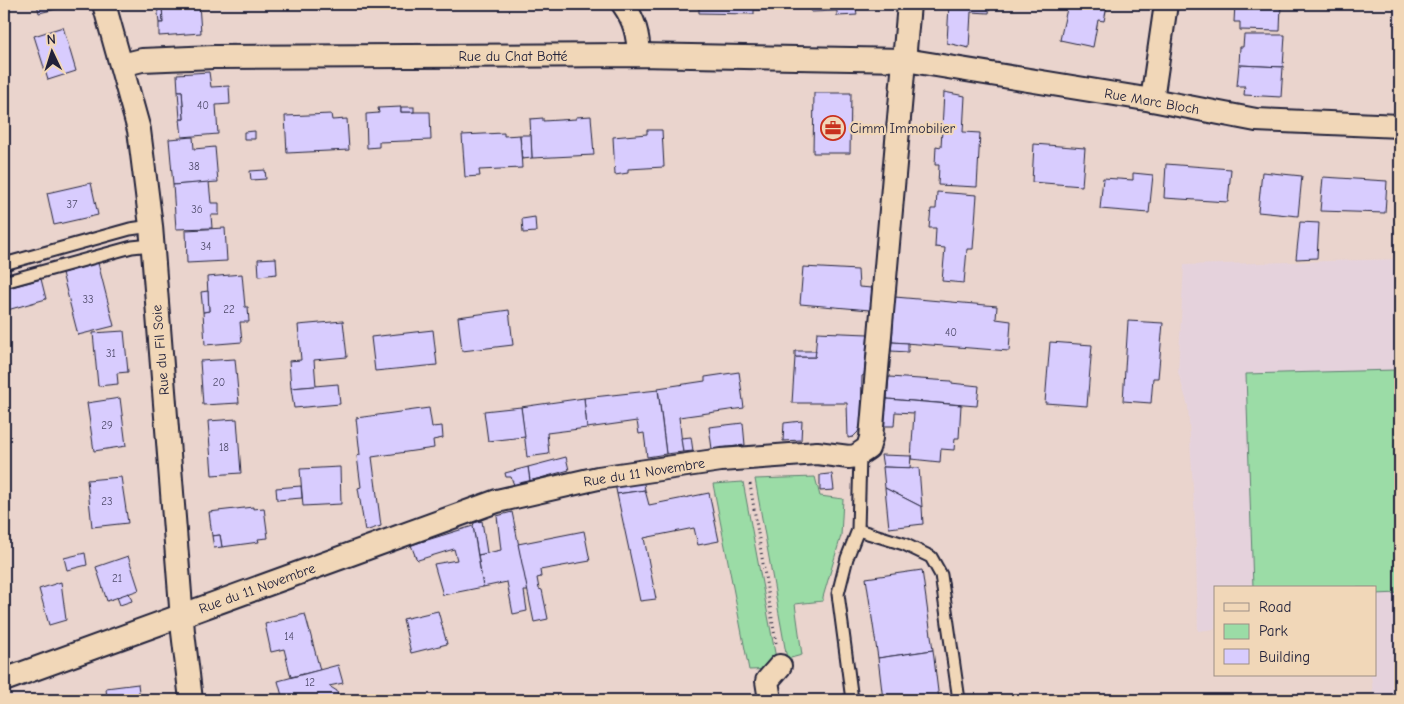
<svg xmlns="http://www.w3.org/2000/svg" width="1404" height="704" font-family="'Comic Neue',sans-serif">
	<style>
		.built { fill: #e5d2dc }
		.green { fill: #9bdca6; stroke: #5e7f70 }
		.building { fill: #d8ccfe; stroke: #22223b }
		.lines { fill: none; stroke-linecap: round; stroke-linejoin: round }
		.service-casing { stroke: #22223b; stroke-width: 15 }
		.minor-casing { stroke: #22223b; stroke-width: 26 }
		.path { stroke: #22223b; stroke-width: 3; stroke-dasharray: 1 4; stroke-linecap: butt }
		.service { stroke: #f1d7b8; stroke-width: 11 }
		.minor { stroke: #f1d7b8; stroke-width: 22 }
		.labels { text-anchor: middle; stroke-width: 4.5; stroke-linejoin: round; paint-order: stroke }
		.number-label { font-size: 11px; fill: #504c6c }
		.street-label { font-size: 14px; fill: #22223b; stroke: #f1d7b8 }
		.poi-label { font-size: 14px; fill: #22223b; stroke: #f1d7b8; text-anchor: start }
	</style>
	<rect width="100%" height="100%" fill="#ead4cd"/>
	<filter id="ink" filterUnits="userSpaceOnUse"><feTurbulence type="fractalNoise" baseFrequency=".02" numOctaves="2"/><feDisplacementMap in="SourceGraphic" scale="10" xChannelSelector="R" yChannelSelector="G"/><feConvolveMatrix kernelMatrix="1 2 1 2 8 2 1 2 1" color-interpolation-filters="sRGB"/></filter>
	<g filter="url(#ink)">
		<!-- built -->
		<path class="built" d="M1400,259V700H1374L1371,675H1375V588H1215V629L1198,631L1195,520L1188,406L1178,372L1184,265Z"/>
		<!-- green -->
		<g class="green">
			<path d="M1394,370L1400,593L1375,594V588H1253L1246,374Z"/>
			<path d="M815,477L820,496L843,499L841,536L823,597V601L795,604L802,655L787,659L755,479Z"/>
			<path d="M743,482L778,669L749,670L713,484Z"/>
		</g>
		<!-- building -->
		<g class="building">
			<path d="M37,4H73V5L39,13Z"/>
			<path d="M157,4H162L163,23H159Z"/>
			<path d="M162,4H199L201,33L159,36V23H163Z"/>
			<path d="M330,4H375V6L362,7V4L330,7Z"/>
			<path d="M699,4H774V10H754V14L699,13Z"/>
			<path d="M787,4H870V8H856L857,15L837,16V11L811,12V9H787Z"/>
			<path d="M949,4H990L989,13L971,12L969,48L947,43Z"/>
			<path d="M1068,4H1094L1107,6L1104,21L1098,20L1093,47L1060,40Z"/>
			<path d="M1235,4H1281L1280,31L1240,30V22H1234Z"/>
			<path d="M63,27L76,71L48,80L34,36Z"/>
			<path d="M1244,35H1285L1283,67L1239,65L1240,47H1243Z"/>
			<path d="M1239,65L1283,67L1281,97L1244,95L1245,86H1237Z"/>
			<path d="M209,72L211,87L229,86L230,104L216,105L218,134L182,137L180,119H184L182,91H178L177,74Z"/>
			<path d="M178,91H182L184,119H180Z"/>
			<path d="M944,92L965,96L963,132L980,133L977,187L938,185L939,165H935L936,146L941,147Z"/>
			<path d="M814,93H851L850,153H813Z"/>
			<path d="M401,107V112H430L431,140L379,142V147L367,148L366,114L379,113L378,108Z"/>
			<rect x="401" y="107" width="13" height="5"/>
			<path d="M331,114L332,120L347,119L349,150L287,153L285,116Z"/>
			<path d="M591,116L594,155L532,158L530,119L543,118V121L576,119V117Z"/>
			<path d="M647,130H662L664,167L628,169V173L615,175L613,137L647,134Z"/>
			<path d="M255,131V139H244V132Z"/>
			<path d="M504,133V136L520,135L522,168L479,170L480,176L465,177L462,135Z"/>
			<path d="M520,135H531L532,158L522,159Z"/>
			<path d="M193,137L194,149L215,147L218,182L173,185L169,139Z"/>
			<path d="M1034,144L1085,148L1082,186L1032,182Z"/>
			<path d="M1166,164L1231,169L1228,202L1164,198Z"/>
			<path d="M265,170L266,179L251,180L250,171Z"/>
			<path d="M1262,172L1302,176L1298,216L1258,212Z"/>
			<path d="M1133,173L1153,175L1149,213L1100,209L1103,178L1133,180Z"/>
			<path d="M1323,177L1387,181L1385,213L1320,211Z"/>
			<path d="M209,182L211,203H219V215H211L212,228L176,229L173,185Z"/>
			<path d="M91,183L98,215L54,225L47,193Z"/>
			<path d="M937,192L977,195L973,249H967L964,283L942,281L945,248L935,247L936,228H929L931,209H936Z"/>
			<path d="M535,217L536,232L523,233L522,219Z"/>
			<path d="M1300,222L1319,223L1317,258L1296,259Z"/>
			<path d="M225,228L227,261L187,263L186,230Z"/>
			<path d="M276,258L277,274L259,276L258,259Z"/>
			<path d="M98,263L114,326L78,335L62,273Z"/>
			<path d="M803,267L858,270L859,287L872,288L870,310L800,304Z"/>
			<path d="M242,274L245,307H248L249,322H240L242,342L205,345L203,312L209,311L207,277Z"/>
			<path d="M41,279L46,299L4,311V289Z"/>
			<path d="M208,291L209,311L203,312L201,292Z"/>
			<path d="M895,297L997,306L996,319L1011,321L1009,351L892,342Z"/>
			<path d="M509,310L513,345L462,351L458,317Z"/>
			<path d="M343,321L347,357L314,360L316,386L291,388L289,361L301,360L298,325Z"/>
			<path d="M1128,321L1163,323L1158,378H1153L1151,403L1123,401Z"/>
			<path d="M433,330L437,365L375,371L371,337Z"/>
			<path d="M124,331L128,372L117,373L118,384L98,386L93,333Z"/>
			<path d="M817,332L868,334L864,375L862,376L861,423L858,432L853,437L848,438L847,403H792L795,357H815Z"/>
			<path d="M892,342L908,343V352L891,351Z"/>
			<path d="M1050,342L1092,345L1087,406L1045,403Z"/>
			<path d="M795,351H816L815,357H795Z"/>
			<path d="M235,359L239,403L203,405L200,361Z"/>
			<path d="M739,372L744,408L679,417L683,452L666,454L658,388L705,381V377Z"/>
			<path d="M889,377L951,381V383L979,386L977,406L887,399Z"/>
			<path d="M338,384L340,404L294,408L291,388Z"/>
			<path d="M658,390L666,454L647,457L644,433L639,434L637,421L587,428L584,398Z"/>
			<path d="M120,398L126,446L94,451L87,403Z"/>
			<path d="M584,398L587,428L547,433L549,454L527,457L521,407Z"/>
			<path d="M887,399L961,405L959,438H955L954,450L941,449L940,462L911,459L914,413L895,412L894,426H884Z"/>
			<path d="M521,407L525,437L488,441L484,411Z"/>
			<path d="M429,408L432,427L442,426L443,438L433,440L434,448L372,457L381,526L365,531L358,488L361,487L357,456L360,455L356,418Z"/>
			<path d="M237,419L241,473L212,475L208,421Z"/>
			<path d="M802,421L801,440L783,441L784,423Z"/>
			<path d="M743,423L745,445L712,449L709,427Z"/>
			<path d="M691,437L693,451L683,452L681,438Z"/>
			<path d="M881,455L911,456L910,468L883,467Z"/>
			<path d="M566,457L569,470L530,481L528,467Z"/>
			<path d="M340,467L341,504L303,506L300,469Z"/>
			<path d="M528,467L530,481L514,485L511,477H506L505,473Z"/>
			<path d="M883,467L919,468L922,507L885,488Z"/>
			<path d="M829,474H832L834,490L820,491V475Z"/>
			<path d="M121,477L128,523L92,527L87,480Z"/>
			<path d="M643,478L645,490L617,494L615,484Z"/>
			<path d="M301,486L302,498L277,500L276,488Z"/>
			<path d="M885,488L922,507L923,524L889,528Z"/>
			<path d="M645,490L649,505L709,493L719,541L698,545L694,528L644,538L656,599L640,601L617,494Z"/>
			<path d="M253,507V509L264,508L268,538L258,539L259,542L222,547L220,535L212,536L209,512Z"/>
			<path d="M512,512L528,591H524L527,611L513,614L507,582L483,587L478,555L501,550L497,516Z"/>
			<path d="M482,521L487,553L478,555L473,526L474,523Z"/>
			<path d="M473,526L483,587L443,595L434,564L457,560L454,549L418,560L416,558L411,545Z"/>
			<path d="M584,531L590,561L540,570L541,577L537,578L539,589L542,590L548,619L534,622L518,544Z"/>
			<path d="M220,535L222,547L214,548L212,536Z"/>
			<path d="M85,553L87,565L67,570L64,558Z"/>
			<path d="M128,556L139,590L107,601L96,567Z"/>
			<path d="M922,570L933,650L878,658L866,578Z"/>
			<path d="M61,582L66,620L49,625L39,589Z"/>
			<path d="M129,593L132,601L120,605L117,597Z"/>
			<path d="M438,611L447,644L411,653L403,619Z"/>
			<path d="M305,614L320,670L291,677L284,649L271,652L265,624Z"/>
			<path d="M933,650L939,700H883L878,658Z"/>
			<path d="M338,665L343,683L329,686L337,691L338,700H271L270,698L282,696L278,681Z"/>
			<path d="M138,684L140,700H107L106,688Z"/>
			<path d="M1315,696L1316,700H1279Z"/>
		</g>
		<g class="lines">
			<defs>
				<g id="service">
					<path d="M4,264L130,229L151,226"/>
					<path d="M4,282L132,247L151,245"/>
					<path d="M860,455L858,530L904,544L931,557L941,575L959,700"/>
					<path d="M852,700L838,594L847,558L858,530"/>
				</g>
				<g id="minor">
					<path d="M104,4L139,130L151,226L183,632L191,700"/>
					<path d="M623,4C635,21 638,35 639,55"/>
					<path d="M122,65L142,60L214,57L639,55L905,60L1152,100L1256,120L1400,126"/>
					<path d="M1152,100L1166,4"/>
					<path d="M4,680L497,501L598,478L721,460L817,453L849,457L856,456L868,448L871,438L909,4"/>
					<path d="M770,700L767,681L780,666"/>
				</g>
			</defs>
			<!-- service casing -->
			<use href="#service" class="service-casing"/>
			<!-- minor casing -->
			<use href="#minor" class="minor-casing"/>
			<!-- path -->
			<path class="path" d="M750,484L776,643"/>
			<!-- service -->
			<use href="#service" class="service"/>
			<!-- minor -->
			<use href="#minor" class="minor"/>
		</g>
	</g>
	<!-- icons -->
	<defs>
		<symbol id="office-ring" viewBox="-11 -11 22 22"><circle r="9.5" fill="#f1d7b8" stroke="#c8321e" stroke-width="1.5"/><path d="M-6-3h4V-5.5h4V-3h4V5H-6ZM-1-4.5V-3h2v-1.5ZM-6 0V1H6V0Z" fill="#c8321e"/></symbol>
	</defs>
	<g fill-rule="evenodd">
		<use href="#office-ring" x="819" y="114" width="28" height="28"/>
	</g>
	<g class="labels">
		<!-- number labels -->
		<g class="number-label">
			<text x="203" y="109">40</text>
			<text x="194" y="170">38</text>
			<text x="72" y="208">37</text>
			<text x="197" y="213">36</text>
			<text x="206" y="250">34</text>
			<text x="88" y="303">33</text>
			<text x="229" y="313">22</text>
			<text x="951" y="336">40</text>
			<text x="111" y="357">31</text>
			<text x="219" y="386">20</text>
			<text x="107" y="429">29</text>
			<text x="224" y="451">18</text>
			<text x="107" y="505">23</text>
			<text x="117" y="582">21</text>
			<text x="289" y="640">14</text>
			<text x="310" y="686">12</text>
		</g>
		<!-- street labels -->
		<g class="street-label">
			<text x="513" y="61">Rue du Chat Botté</text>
			<text transform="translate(1152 101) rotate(10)" y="5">Rue Marc Bloch</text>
			<text transform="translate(160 350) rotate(-95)" y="5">Rue du Fil Soie</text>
			<text transform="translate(644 472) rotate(-9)" y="5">Rue du 11 Novembre</text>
			<text transform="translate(257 588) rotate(-20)" y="5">Rue du 11 Novembre</text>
		</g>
		<!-- poi labels -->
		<g class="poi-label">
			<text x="850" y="133">Cimm Immobilier</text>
		</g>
	</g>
	<!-- margin -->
	<rect width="1404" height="704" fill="none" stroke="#f1d7b8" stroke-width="20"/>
	<rect x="10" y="10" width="1384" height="684" fill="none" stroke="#22223b" stroke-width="2" filter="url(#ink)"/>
	<!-- legend -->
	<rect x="1214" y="586" width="162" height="90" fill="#f1d7b8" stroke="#9e8f86"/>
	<rect x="1224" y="603" width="25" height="8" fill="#f1d7b8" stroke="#9e8f86"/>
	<text x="1259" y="612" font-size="15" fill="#22223b">Road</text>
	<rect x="1224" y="624" width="25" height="15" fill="#9bdca6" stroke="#9e8f86"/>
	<text x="1259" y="636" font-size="15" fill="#22223b">Park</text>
	<rect x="1224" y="649" width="25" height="15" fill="#d8ccfe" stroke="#9e8f86"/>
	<text x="1259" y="662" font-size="15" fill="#22223b">Building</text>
	<!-- north arrow -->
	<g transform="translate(52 52) rotate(356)" stroke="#f1d7b8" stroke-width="4" paint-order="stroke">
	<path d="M0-4L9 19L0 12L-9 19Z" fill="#22223b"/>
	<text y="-8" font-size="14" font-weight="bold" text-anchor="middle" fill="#22223b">N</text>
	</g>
</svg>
